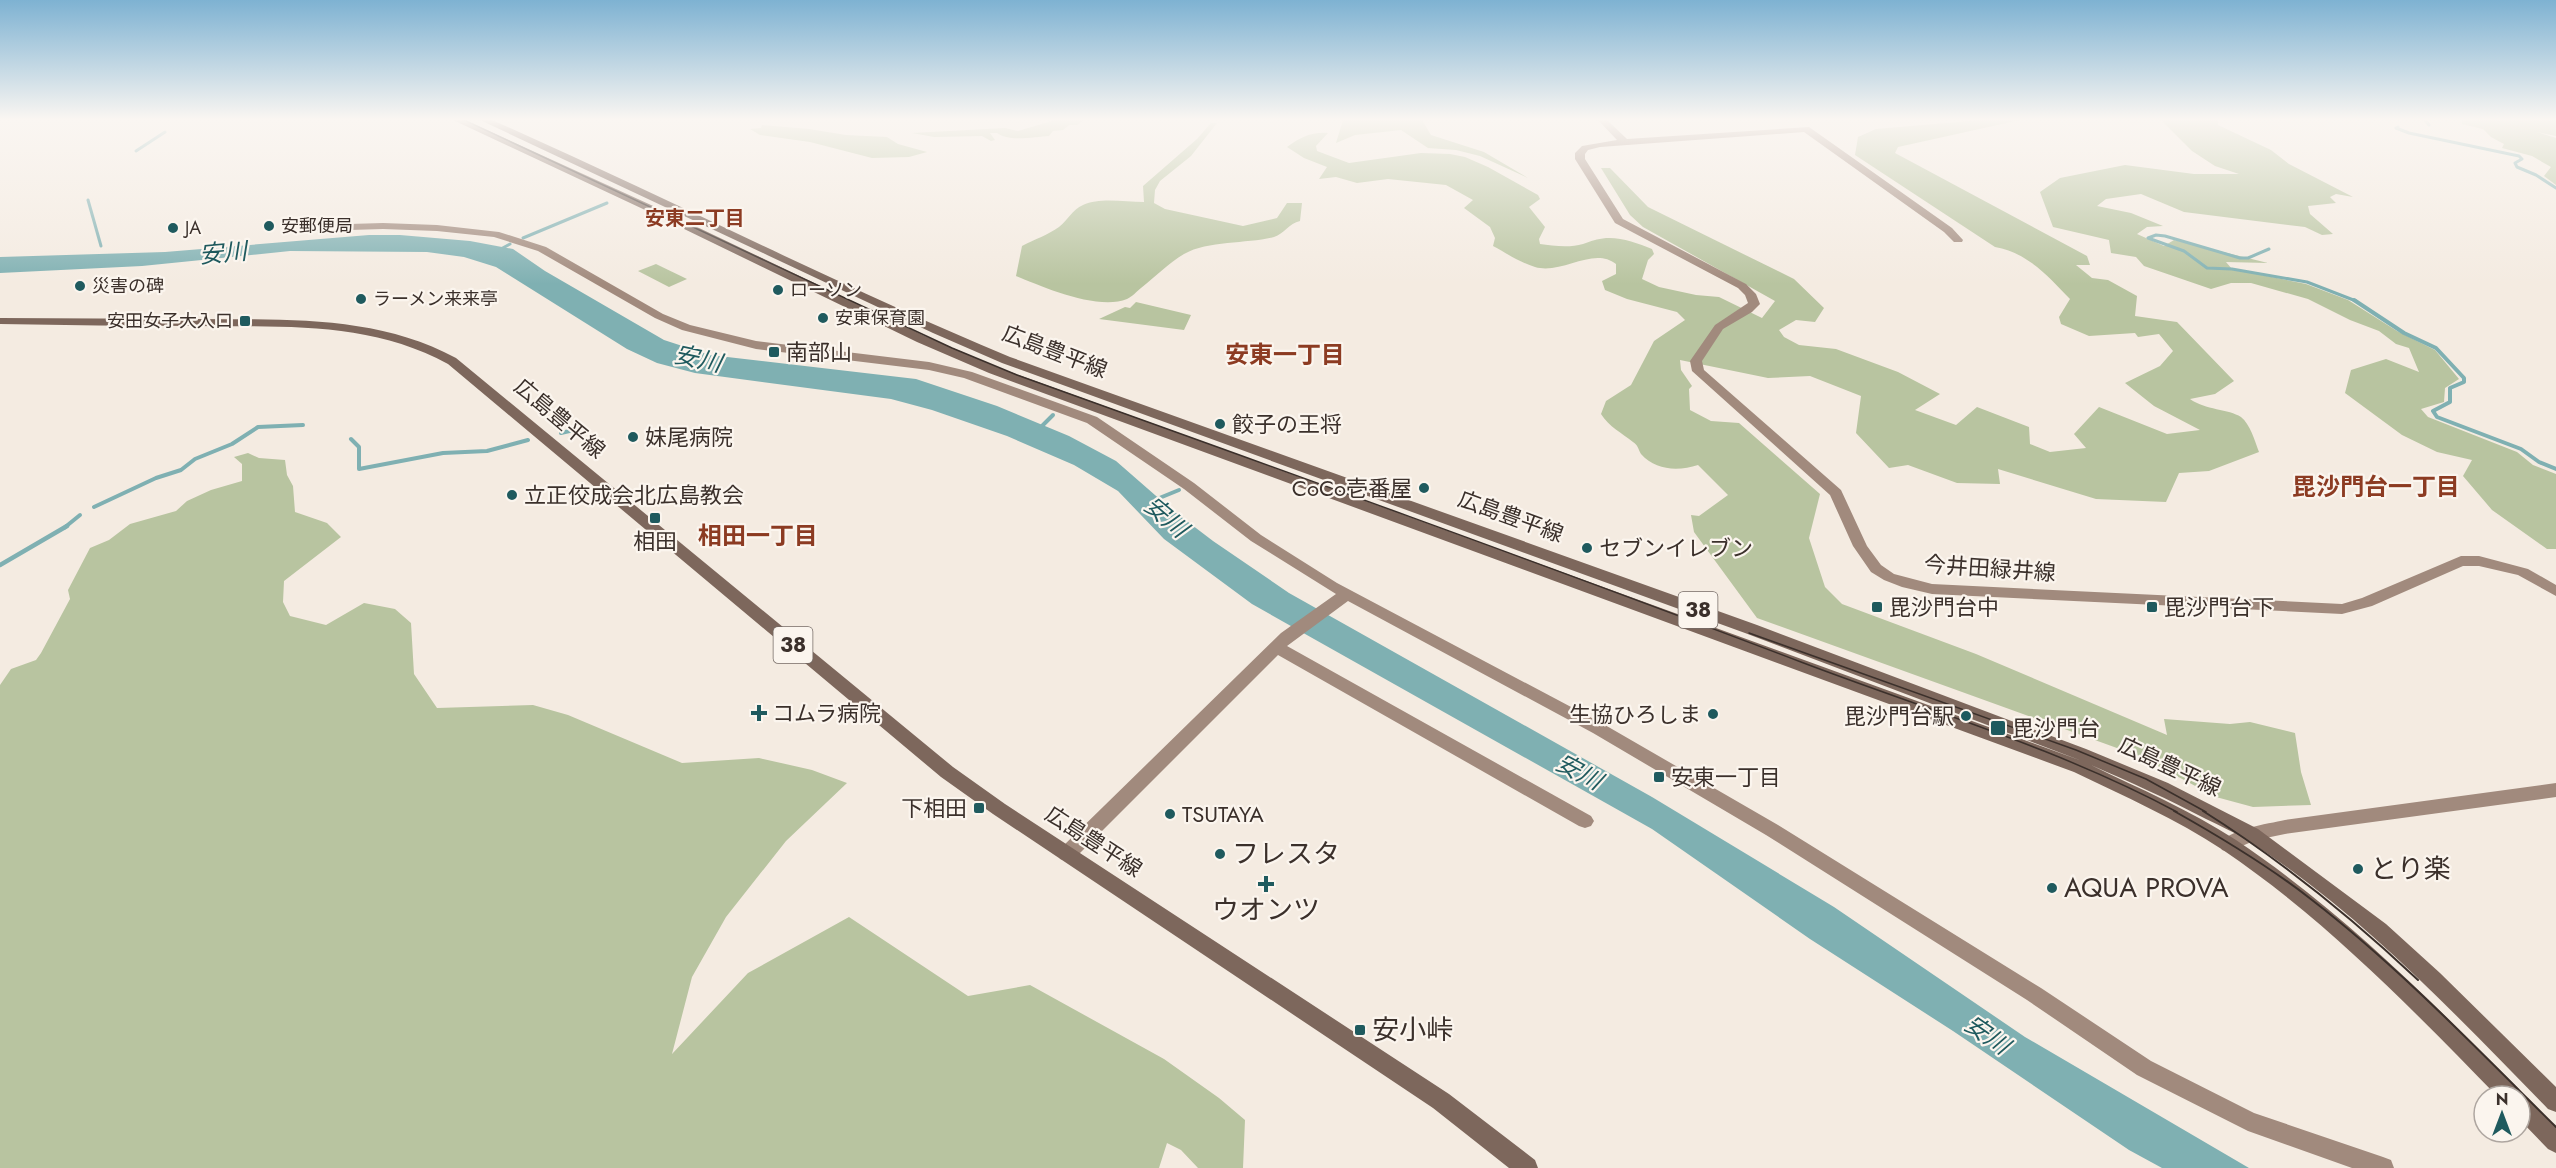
<svg xmlns="http://www.w3.org/2000/svg" width="2556" height="1168" font-family="Jost,'Noto Sans JP',sans-serif">
	<style>
		.green { fill: #b8c4a0 }
		.water { fill: #7fb0b2 }
		.lines { fill: none; stroke-linecap: round; stroke-linejoin: round }
		.stream-far2 { stroke: #7fb0b2; stroke-width: 3 }
		.stream-far1 { stroke: #7fb0b2; stroke-width: 4 }
		.stream { stroke: #7fb0b2; stroke-width: 4.5 }
		.secondary { fill: #a18a7d; fill-rule: evenodd }
		.primary { fill: #7d675c; fill-rule: evenodd }
		.tram-far1 { stroke: #3b302b; stroke-width: 1.5 }
		.tram { stroke: #3b302b; stroke-width: 2 }
		.poi-dot { fill: #1f5a5e; stroke: #fbf5ee; stroke-width: 2 }
		.labels { text-anchor: middle; stroke-width: 4.5; stroke-linejoin: round; paint-order: stroke }
		.far-poi-label { font-size: 18px; fill: #3b302b; stroke: #fbf5ee; text-anchor: start }
		.far-neighbourhood-label { font-size: 20px; font-weight: bold; fill: #8c3b22; stroke: #fbf5ee }
		.shield { fill: #fbf5ee; stroke: #756b66; stroke-width: 1.5 }
		.shield-label { font-size: 21px; font-weight: bold; fill: #3b302b }
		.street-label { font-size: 22px; fill: #3b302b; stroke: #fbf5ee }
		.poi-label { font-size: 22px; fill: #3b302b; stroke: #fbf5ee; text-anchor: start }
		.water-label { font-size: 24px; font-style: italic; fill: #1f5a5e; stroke: #fbf5ee }
		.neighbourhood-label { font-size: 24px; font-weight: bold; fill: #8c3b22; stroke: #fbf5ee }
		.near-poi-label { font-size: 27px; fill: #3b302b; stroke: #fbf5ee; text-anchor: start }
	</style>
	<rect width="100%" height="100%" fill="#f4ebe1"/>
	<!-- green -->
	<g class="green">
		<path d="M1055,120H1084L1077,125H1069L1063,130L1053,131L1049,136C1034,137 1009,142 997,133H990L995,140L991,141L982,136L934,137L912,133L1005,128L1018,131Z"/>
		<path d="M1343,120H1422L1431,135L1484,152L1528,178L1480,156L1456,150L1428,148L1401,130L1355,135L1336,143Z"/>
		<path d="M1981,120H2020L1898,147L1895,153L2087,256L2090,265H2076L2092,278L2108,280L2137,296L2135,316L2177,322L2234,381L2215,394L2190,399C2205,410 2229,409 2241,417C2250,424 2255,441 2259,452L2209,471L2179,473L2166,502L2096,499L1998,469L2000,484L1957,483L1908,465L1889,468L1856,433L1861,396L1810,376L1768,378L1680,360L1681,370L1692,386L1689,389L1690,410L1711,421L1739,423L1820,494L1809,538L1825,587L1842,604L1976,654L2167,735L2164,719L2230,724L2250,722L2295,733L2301,772L2311,805L2253,807L2216,797L2139,756L1757,618L1694,532L1691,515L1699,516L1728,495L1698,465C1679,471 1656,471 1641,454C1638,449 1638,445 1633,442C1622,433 1609,427 1601,414L1606,401L1631,385L1654,341L1685,320L1677,312L1627,299L1605,290L1602,281L1616,274V264C1593,246 1562,275 1535,267C1521,263 1506,253 1493,246L1495,238L1490,227L1464,208L1473,200L1446,185L1388,179L1357,183L1336,177L1319,179L1327,167L1304,158L1287,147C1301,137 1311,132 1328,133L1316,146L1317,151L1349,163L1421,153L1450,154L1465,157L1488,167L1538,195L1540,199L1529,207L1545,227L1539,239L1540,244C1553,246 1570,248 1583,244C1591,241 1597,239 1606,238C1621,237 1638,243 1652,249L1654,254L1648,260L1642,279L1659,287L1696,295L1719,297L1762,318L1775,301L1643,227L1630,215L1601,168H1610L1648,207L1794,279L1824,308L1815,322L1796,320L1779,330L1784,337L1799,345L1836,349L1898,372L1940,394L1915,410L1956,425L1977,407L2029,427L2030,444L2050,452L2086,448L2074,434L2099,407L2167,434L2200,430L2154,406L2125,383L2160,366L2173,351L2159,334L2138,337L2135,333L2089,336L2061,324L2059,317L2070,299C2048,276 2028,253 1995,247L1855,155L1858,137L1876,129Z"/>
		<path d="M2161,120H2218V125L2271,150L2289,164L2353,197L2336,194L2330,197L2336,203L2308,206L2310,214L2333,234L2322,235L2305,227L2184,212L2141,194L2106,199L2097,206L2131,213L2163,226L2147,227L2137,234L2164,246L2174,240L2268,263L2226,262L2232,269L2306,284L2348,300L2397,331L2435,350L2459,379L2445,388L2444,402L2421,409L2428,417L2517,452L2533,465L2556,474V549H2547L2492,510L2463,476L2472,460L2437,452L2402,435L2345,393L2351,370L2386,359L2419,372L2409,348L2396,344L2379,331L2350,320L2308,299L2251,283H2231L2211,289L2144,266L2136,257L2111,253L2109,240L2053,227L2040,192L2060,178L2125,165L2194,174H2239L2215,166L2192,151Z"/>
		<path d="M2462,120H2556V136L2537,132L2556,138V185L2544,176L2551,167L2532,156L2502,148L2504,144L2491,137L2483,129L2462,124Z"/>
		<path d="M1211,123H1217L1191,156L1160,181L1155,190L1154,203L1165,209L1243,226L1277,218L1287,203H1302L1300,221C1289,223 1284,234 1274,237C1248,244 1209,240 1184,254C1169,263 1155,277 1141,288C1137,291 1132,297 1127,299C1098,311 1043,287 1016,276L1022,246C1035,239 1048,235 1059,227C1068,220 1072,210 1083,205C1100,197 1125,202 1144,202L1143,186L1197,139Z"/>
		<path d="M762,125L809,129L846,135L887,137L898,144L927,152L909,157L872,158L810,142L760,135L750,129L761,128Z"/>
		<path d="M656,264L687,279L669,287L638,271Z"/>
		<path d="M1136,302L1191,315L1184,330L1099,319L1125,307L1130,308Z"/>
		<path d="M248,453L259,458L285,460L287,475L293,486L295,512L327,523L341,537L284,581L283,602L290,616L326,625L364,603L395,609L411,623L414,674L437,708L533,705L568,715L682,763L759,758L812,770L847,783L786,841L726,917L692,977L672,1054L748,973L849,917L968,996L1030,985L1164,1059L1219,1098L1245,1120L1243,1168H1198L1181,1150L1167,1143L1159,1168H0V685L11,669L36,660L41,653L70,599L68,590L90,548L109,540L130,524L176,511L187,501L211,490L242,481V464L234,457Z"/>
	</g>
	<!-- water -->
	<path class="water" d="M369,235H400L470,241L513,249L545,271L664,340L710,355L916,379L997,406L1069,436L1116,461L1171,509L1213,541L1289,593L1652,797L1834,907L2025,1037L2249,1168H2162L2129,1150L1953,1031L1810,939L1652,829L1252,604L1164,539L1118,491L1074,465L1007,436L932,410L891,399L695,373L657,363L627,349L496,267L464,257L427,252L290,251L142,266L0,273V257L165,252Z"/>
	<g class="lines">
		<!-- stream-far2 -->
		<g class="stream-far2">
			<path d="M2425,120L2429,125"/>
			<path d="M2398,127L2396,128L2409,133L2519,156L2522,159L2515,163L2517,167L2536,175L2556,188"/>
			<path d="M136,151L165,132"/>
			<path d="M88,200L101,246"/>
			<path d="M523,238L607,203"/>
			<path d="M2269,249L2248,258H2240L2165,236L2156,235L2148,238L2184,251L2207,268L2232,269L2307,282L2356,301"/>
			<path d="M499,250L510,244"/>
		</g>
		<!-- stream-far1 -->
		<g class="stream-far1">
			<path d="M2354,300L2404,333L2436,348L2464,378V382L2450,388V402L2433,411L2437,417L2521,449L2539,462L2556,469"/>
			<path d="M1040,428L1053,415"/>
			<path d="M561,433L578,429"/>
			<path d="M351,439L359,447V469L443,453L487,451L528,440"/>
			<path d="M1157,499L1179,490"/>
			<path d="M94,507L156,478L181,470L195,459L232,444L258,427L303,425"/>
			<path d="M64,528L80,515"/>
		</g>
		<!-- stream -->
		<path class="stream" d="M0,565L67,526"/>
		<!-- secondary -->
		<g class="secondary">
			<path d="M1598,120H1607L1627,139L1809,127L1952,228L1963,240L1962,242H1954L1944,232L1804,132L1600,147L1588,150L1585,154V159L1623,219L1746,284L1756,294L1760,304L1752,312L1723,329L1702,361L1704,370L1841,490L1867,546L1881,565L1894,574L1932,584L2342,604L2362,598L2461,556H2479L2528,569L2556,585V596L2518,575L2479,566H2463L2372,606L2342,614L1932,594L1902,587L1884,580L1871,572L1853,546L1830,495L1692,371L1690,361L1715,325L1748,303L1745,295L1738,288L1615,223L1575,159V153L1582,146L1617,140Z"/>
			<path d="M383,223L437,225L499,232L546,247L663,314L690,325L756,341L929,362L972,372L1097,417L1194,483L1261,535L1337,583L1605,725L1778,825L2041,988L2151,1061L2254,1113L2383,1157L2391,1160L2394,1168H2352L2248,1131L2137,1075L2027,1000L1766,835L1593,733L1348,601L1287,646L1591,816L1594,821L1591,826L1585,828L1579,826L1278,655L1074,859L1067,861L1060,859L1058,854L1060,849L1281,633L1336,594L1251,541L1184,489L1087,423L964,378L929,370L756,349L682,330L655,318L538,251L494,237L437,231L383,229L316,231L311,228L316,225Z"/>
			<path d="M2556,783V797L2285,834L2256,840L2228,852L2222,850L2219,845C2227,829 2268,824 2285,820Z"/>
		</g>
		<!-- primary -->
		<g class="primary">
			<path d="M453,120H465L651,205L925,336L997,367L2082,761L1745,633L1002,363L933,333L480,120H492C666,197 835,284 1010,357L1757,625L2086,749L2168,783L2258,829L2386,924L2440,973L2556,1087V1112L2548,1109C2454,1013 2361,913 2247,840C2234,832 2220,826 2206,819C2168,799 2130,782 2091,765C2140,789 2190,810 2236,840C2341,910 2430,1000 2519,1089L2522,1096L2528,1098L2556,1127V1153L2548,1149L2520,1120V1096H2497C2411,1008 2325,919 2223,850C2176,819 2124,796 2074,772L989,373L917,342L643,209Z"/>
			<path d="M0,318C66,318 131,319 197,319C286,320 376,315 456,358L953,767L1005,804L1449,1094L1535,1160L1538,1168H1509L1433,1108L993,814L941,777L448,364C370,321 283,327 197,326C131,326 66,325 0,324Z"/>
		</g>
		<!-- tram-far1 -->
		<g class="tram-far1">
			<path d="M464,120L952,348L1017,375C1279,469 1541,563 1801,662C1927,710 2058,748 2177,812"/>
			<path d="M1749,633L2076,750L2146,779L2206,812"/>
		</g>
		<!-- tram -->
		<g class="tram">
			<path d="M2174,811C2222,838 2269,866 2312,900C2400,968 2477,1049 2556,1127"/>
			<path d="M2203,811C2281,860 2351,917 2418,980"/>
		</g>
	</g>
	<!-- sky -->
	<linearGradient id="sky" x2="0" y2="1"><stop stop-color="#7eb2d2"/><stop offset="0.42" stop-color="#faf6f2"/><stop offset="1" stop-color="#faf6f2" stop-opacity="0"/></linearGradient>
	<rect width="2556" height="284" fill="url(#sky)"/>
	<!-- markers -->
	<g class="poi-dot">
		<circle cx="269" cy="226" r="6"/>
		<circle cx="173" cy="228" r="6"/>
		<circle cx="80" cy="286" r="6"/>
		<circle cx="778" cy="290" r="6"/>
		<circle cx="361" cy="299" r="6"/>
		<circle cx="823" cy="318" r="6"/>
		<rect x="239" y="315" width="12" height="12" rx="3"/>
		<rect x="768" y="346" width="12" height="12" rx="3"/>
		<circle cx="1220" cy="424" r="6"/>
		<circle cx="633" cy="437" r="6"/>
		<circle cx="1424" cy="488" r="6"/>
		<circle cx="512" cy="495" r="6"/>
		<rect x="649" y="512" width="12" height="12" rx="3"/>
		<circle cx="1587" cy="548" r="6"/>
		<rect x="1871" y="601" width="12" height="12" rx="3"/>
		<rect x="2146" y="601" width="12" height="12" rx="3"/>
		<path d="M756 704h6v6h6v6h-6v6h-6v-6h-6v-6h6z"/>
		<circle cx="1713" cy="714" r="6"/>
		<circle cx="1966" cy="716" r="6"/>
		<rect x="1990" y="720" width="16" height="16" rx="3"/>
		<rect x="1653" y="771" width="12" height="12" rx="3"/>
		<rect x="973" y="802" width="12" height="12" rx="3"/>
		<circle cx="1170" cy="814" r="6"/>
		<circle cx="1220" cy="854" r="6"/>
		<circle cx="2358" cy="869" r="6"/>
		<path d="M1263 875h6v6h6v6h-6v6h-6v-6h-6v-6h6z"/>
		<circle cx="2052" cy="888" r="6"/>
		<rect x="1354" y="1024" width="12" height="12" rx="3"/>
	</g>
	<g class="labels">
		<!-- far-poi labels -->
		<g class="far-poi-label">
			<text x="281" y="232">安郵便局</text>
			<text x="185" y="234">JA</text>
			<text x="92" y="292">災害の碑</text>
			<text x="790" y="296">ローソン</text>
			<text x="373" y="305">ラーメン来来亭</text>
			<text x="835" y="324">安東保育園</text>
			<text x="233" y="327" text-anchor="end">安田女子大入口</text>
		</g>
		<!-- far-neighbourhood labels -->
		<g class="far-neighbourhood-label">
			<text x="695" y="225">安東二丁目</text>
		</g>
		<!-- shield labels -->
		<g class="shield">
			<rect x="1678.5" y="592" width="39" height="36" rx="4.5"/>
			<rect x="773.5" y="627" width="39" height="36" rx="4.5"/>
		</g>
		<g class="shield-label">
			<text x="1698" y="617">38</text>
			<text x="793" y="652">38</text>
		</g>
		<!-- street labels -->
		<g class="street-label">
			<text transform="translate(1055 351) rotate(21)" y="8">広島豊平線</text>
			<text transform="translate(560 418) rotate(40)" y="8">広島豊平線</text>
			<text transform="translate(1511 516) rotate(20)" y="8">広島豊平線</text>
			<text transform="translate(1990 568) rotate(4)" y="8">今井田緑井線</text>
			<text transform="translate(2170 766) rotate(25)" y="8">広島豊平線</text>
			<text transform="translate(1094 841) rotate(33)" y="8">広島豊平線</text>
		</g>
		<!-- poi labels -->
		<g class="poi-label">
			<text x="786" y="360">南部山</text>
			<text x="1232" y="432">餃子の王将</text>
			<text x="645" y="445">妹尾病院</text>
			<text x="1412" y="496" text-anchor="end">CoCo壱番屋</text>
			<text x="524" y="503">立正佼成会北広島教会</text>
			<text x="655" y="549" text-anchor="middle">相田</text>
			<text x="1599" y="556">セブンイレブン</text>
			<text x="1889" y="615">毘沙門台中</text>
			<text x="2164" y="615">毘沙門台下</text>
			<text x="772" y="721">コムラ病院</text>
			<text x="1701" y="722" text-anchor="end">生協ひろしま</text>
			<text x="1954" y="724" text-anchor="end">毘沙門台駅</text>
			<text x="2012" y="736">毘沙門台</text>
			<text x="1671" y="785">安東一丁目</text>
			<text x="967" y="816" text-anchor="end">下相田</text>
			<text x="1182" y="822">TSUTAYA</text>
		</g>
		<!-- water labels -->
		<g class="water-label">
			<text transform="translate(223 253) rotate(-5)" y="8">安川</text>
			<text transform="translate(698 359) rotate(12)" y="8">安川</text>
			<text transform="translate(1166 517) rotate(40)" y="8">安川</text>
			<text transform="translate(1579 772) rotate(28)" y="8">安川</text>
			<text transform="translate(1987 1035) rotate(35)" y="8">安川</text>
		</g>
		<!-- neighbourhood labels -->
		<g class="neighbourhood-label">
			<text x="1285" y="363">安東一丁目</text>
			<text x="2376" y="495">毘沙門台一丁目</text>
			<text x="758" y="544">相田一丁目</text>
		</g>
		<!-- near-poi labels -->
		<g class="near-poi-label">
			<text x="1232" y="863">フレスタ</text>
			<text x="2370" y="878">とり楽</text>
			<text x="2064" y="897">AQUA PROVA</text>
			<text x="1266" y="919" text-anchor="middle">ウオンツ</text>
			<text x="1372" y="1039">安小峠</text>
		</g>
	</g>
	<!-- north arrow -->
	<g transform="translate(2502 1114)"><circle r="28" fill="#fbf5ee" stroke="#aea6a0" stroke-width="1.5"/>
	<path d="M0-4.5L10 22L0 15L-10 22Z" fill="#1f5a5e"/>
	<text y="-9" font-size="16" font-weight="bold" text-anchor="middle" fill="#3b302b">N</text>
	</g>
</svg>
